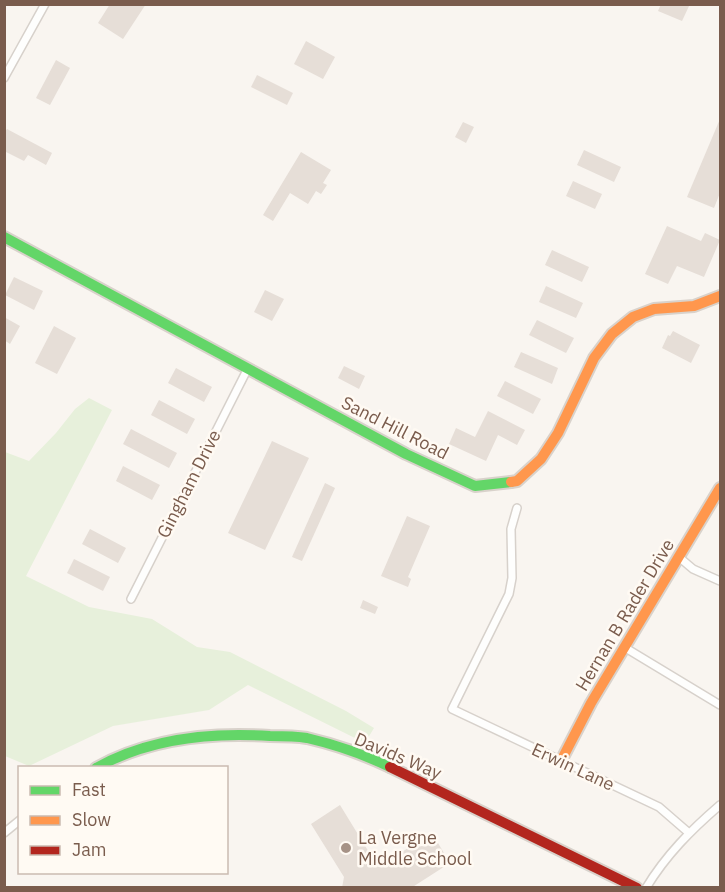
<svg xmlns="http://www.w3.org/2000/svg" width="725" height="892" font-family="'IBM Plex Sans',sans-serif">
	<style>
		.green { fill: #e7f0db }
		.building { fill: #e6ded7 }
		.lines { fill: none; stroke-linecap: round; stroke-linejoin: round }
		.street-casing { stroke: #d7d1cb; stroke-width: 10 }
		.fast-casing { stroke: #d9d2cb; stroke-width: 14 }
		.slow-casing { stroke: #d9d2cb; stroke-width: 14 }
		.jam-casing { stroke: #d9d2cb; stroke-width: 14 }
		.street { stroke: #fefefd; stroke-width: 7 }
		.fast { stroke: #63d668; stroke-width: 10 }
		.slow { stroke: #ff974d; stroke-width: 10 }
		.jam { stroke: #b3261e; stroke-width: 10 }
		.poi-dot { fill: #a69286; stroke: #fffaf3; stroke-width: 2 }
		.labels { text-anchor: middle; stroke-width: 5; stroke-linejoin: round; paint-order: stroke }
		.street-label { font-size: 18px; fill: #7a5c4d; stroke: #fffaf3 }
		.poi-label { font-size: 18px; fill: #7a5c4d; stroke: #fffaf3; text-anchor: start }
	</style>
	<rect width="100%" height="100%" fill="#f9f5f0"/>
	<!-- green -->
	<path class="green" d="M89,398L112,410L26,576L89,607L152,619L197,647L230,652L346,711L374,728L365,743L248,685L209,710L113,726L29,766L5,756V452L29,461L56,433L75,409Z"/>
	<!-- building -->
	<g class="building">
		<path d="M110,4H146L123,39L98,23Z"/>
		<path d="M661,4H690L682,21L658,11Z"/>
		<path d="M306,41L335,57L323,79L294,64Z"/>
		<path d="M56,60L70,68L50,105L36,98Z"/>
		<path d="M257,75L293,93L287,105L251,87Z"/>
		<path d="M720,119V193L714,208L687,197Z"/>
		<path d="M463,122L474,127L466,143L455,137Z"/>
		<path d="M7,129L52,153L46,165L28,155L24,161L4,151V133Z"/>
		<path d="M584,150L621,167L614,182L577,165Z"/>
		<path d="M301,152L331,170L323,183L327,185L321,194L316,191L308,204L290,193L273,221L263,215Z"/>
		<path d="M573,181L602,194L595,209L566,196Z"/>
		<path d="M667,226L701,241L705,233L720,240L704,277L677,266L668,284L645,274Z"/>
		<path d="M552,250L589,267L582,282L545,265Z"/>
		<path d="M14,277L43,291L34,310L5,295Z"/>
		<path d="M546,286L583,303L576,318L539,302Z"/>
		<path d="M265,290L284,299L272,321L254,312Z"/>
		<path d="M4,317L20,326L10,344L4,340Z"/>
		<path d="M537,320L574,338L566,353L529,335Z"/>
		<path d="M54,326L76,338L57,374L35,363Z"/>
		<path d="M673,331L700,345L691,363L662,348L668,335L670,336Z"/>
		<path d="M521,352L558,368L552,384L514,367Z"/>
		<path d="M344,366L365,376L359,389L338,378Z"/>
		<path d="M176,368L212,387L204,402L168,383Z"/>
		<path d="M505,381L541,399L533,414L497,396Z"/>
		<path d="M159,400L195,419L187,434L151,415Z"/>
		<path d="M488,411L525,430L517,445L498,435L486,461L449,444L456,428L475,437Z"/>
		<path d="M131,429L177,453L169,468L123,444Z"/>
		<path d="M272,441L309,458L265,550L228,533Z"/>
		<path d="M123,466L160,485L152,500L116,481Z"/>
		<path d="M325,483L335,488L302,561L292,557Z"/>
		<path d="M407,516L430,526L408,577L411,579L408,587L381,576Z"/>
		<path d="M90,529L126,548L118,563L82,544Z"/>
		<path d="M74,559L110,577L103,591L67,573Z"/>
		<path d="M363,600L378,607L375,614L360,608Z"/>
		<path d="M340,805L378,867L432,833L450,863L411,888H342L344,877L311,824Z"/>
	</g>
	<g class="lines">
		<defs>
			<g id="street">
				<path d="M4,78L45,4"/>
				<path d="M517,508L511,529L512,578L509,594L452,709L659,807L689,833"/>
				<path d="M680,558L693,569L720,581"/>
				<path d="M131,599L247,370"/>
				<path d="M624,647L720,705"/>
				<path d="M4,833L20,820"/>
				<path d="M646,888C666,855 691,830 720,805"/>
			</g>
			<g id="fast">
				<path d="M4,237L406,454L475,486L511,482"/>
				<path d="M96,768C149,738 210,732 270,736C282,736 295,736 307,738C333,744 365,755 390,767"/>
			</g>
			<g id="slow">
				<path d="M511,482L517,481L541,459L558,433L594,358L612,334L633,317L654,309L694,306L720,296"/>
				<path d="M561,761L591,703L720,488"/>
			</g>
			<path id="jam" d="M390,767L637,888"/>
		</defs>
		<!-- street casing -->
		<use href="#street" class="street-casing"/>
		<!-- fast casing -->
		<use href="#fast" class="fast-casing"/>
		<!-- slow casing -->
		<use href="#slow" class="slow-casing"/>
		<!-- jam casing -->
		<use href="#jam" class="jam-casing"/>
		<!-- street -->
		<use href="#street" class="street"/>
		<!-- fast -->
		<use href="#fast" class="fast"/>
		<!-- slow -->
		<use href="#slow" class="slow"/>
		<!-- jam -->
		<use href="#jam" class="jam"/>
	</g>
	<!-- markers -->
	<circle class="poi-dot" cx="346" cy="848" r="6"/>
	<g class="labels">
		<!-- street labels -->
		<g class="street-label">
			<text transform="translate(395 428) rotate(27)" y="6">Sand Hill Road</text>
			<text transform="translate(189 484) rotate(-63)" y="6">Gingham Drive</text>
			<text transform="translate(625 615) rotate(-59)" y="6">Hernan B Rader Drive</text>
			<text transform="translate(398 756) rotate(23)" y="6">Davids Way</text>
			<text transform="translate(573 767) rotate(25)" y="6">Erwin Lane</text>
		</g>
		<!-- poi labels -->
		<g class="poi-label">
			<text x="358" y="844">La Vergne<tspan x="358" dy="21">Middle School</tspan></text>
		</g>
	</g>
	<!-- border -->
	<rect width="725" height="892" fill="none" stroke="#7a5c4d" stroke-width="12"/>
	<!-- legend -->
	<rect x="18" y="766" width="210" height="108" fill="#fffaf3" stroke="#cabbb1" stroke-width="1.5"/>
	<rect x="30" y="786" width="30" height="9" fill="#63d668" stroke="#cabbb1" stroke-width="1.5"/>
	<text x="72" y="796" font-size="18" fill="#7a5c4d">Fast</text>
	<rect x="30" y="816" width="30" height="9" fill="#ff974d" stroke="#cabbb1" stroke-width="1.5"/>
	<text x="72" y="826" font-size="18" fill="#7a5c4d">Slow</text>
	<rect x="30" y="846" width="30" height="9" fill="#b3261e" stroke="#cabbb1" stroke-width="1.5"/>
	<text x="72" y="856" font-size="18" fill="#7a5c4d">Jam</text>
</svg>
